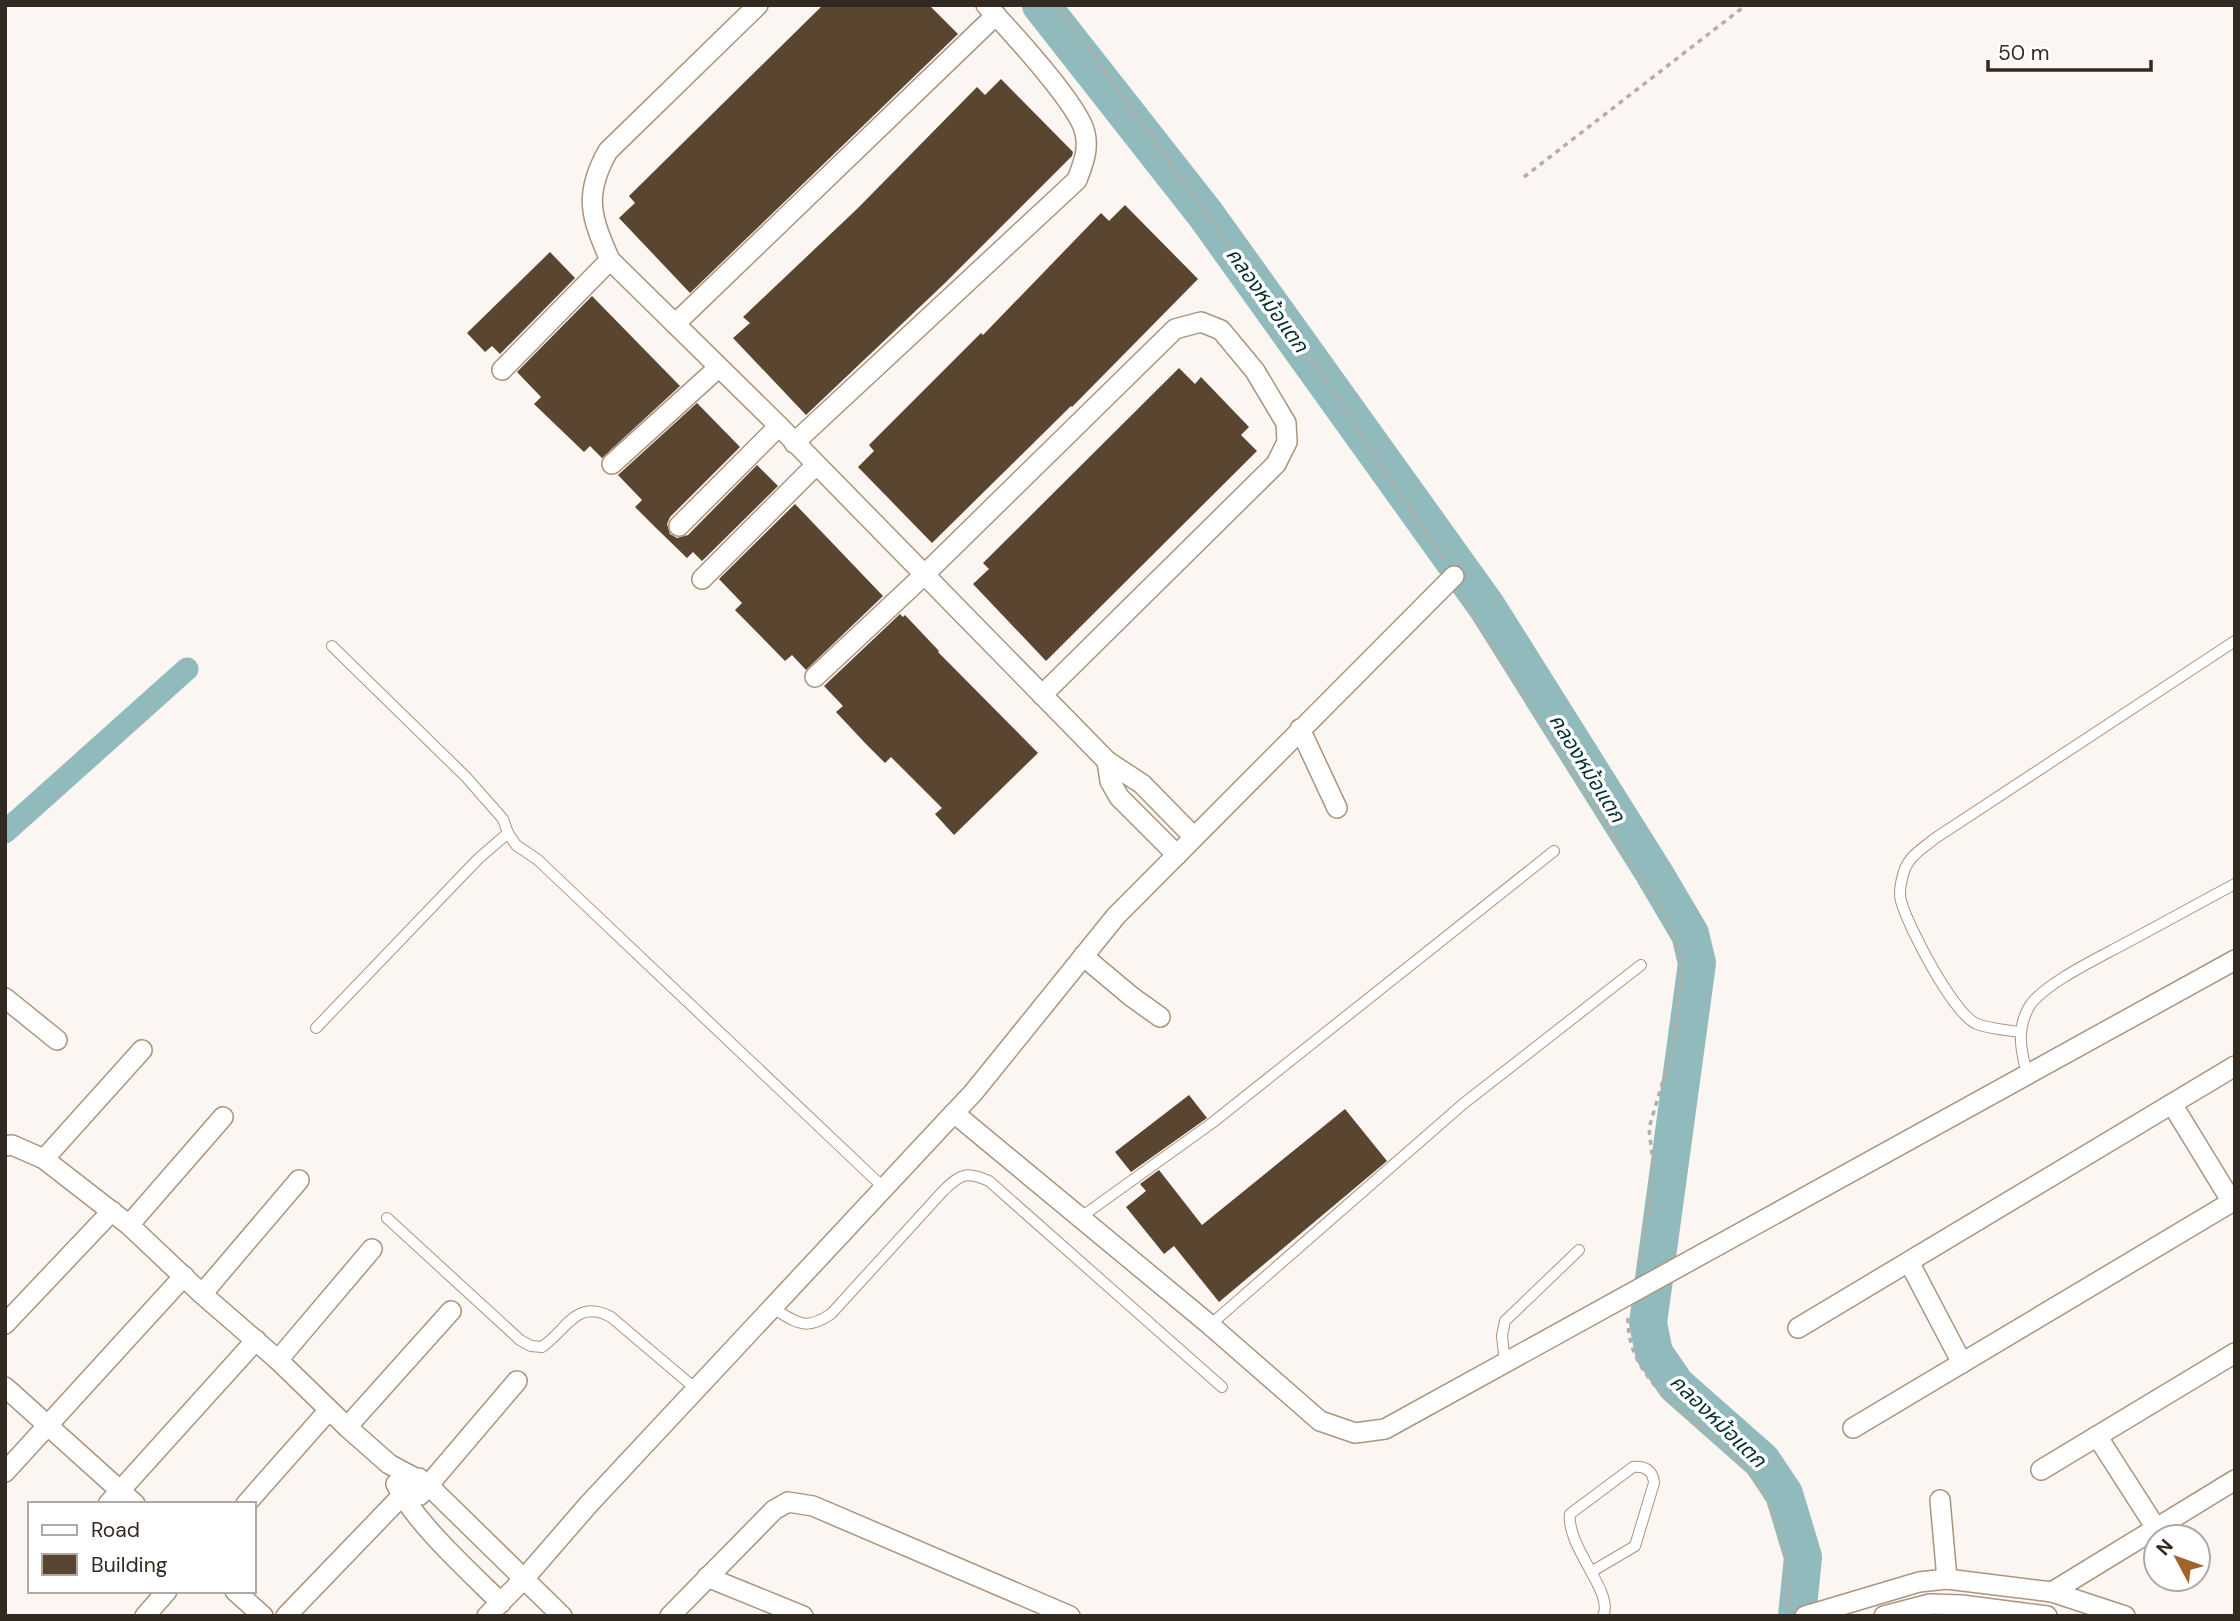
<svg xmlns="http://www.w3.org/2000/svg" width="2240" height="1621" font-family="'DM Sans','Noto Sans Thai',sans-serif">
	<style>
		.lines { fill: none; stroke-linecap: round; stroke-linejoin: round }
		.canal { stroke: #90babc; stroke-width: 23 }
		.river { stroke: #90babc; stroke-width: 38 }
		.building { fill: #5a4531 }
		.service-casing { stroke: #ad947e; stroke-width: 12 }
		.minor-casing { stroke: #ad947e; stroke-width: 22 }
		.path { stroke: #b4aea7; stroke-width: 3.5; stroke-dasharray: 5 5; stroke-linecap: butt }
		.service { stroke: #fff; stroke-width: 10 }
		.minor { stroke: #fff; stroke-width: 19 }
		.labels { text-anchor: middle; stroke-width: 7; stroke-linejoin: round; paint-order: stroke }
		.water-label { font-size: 21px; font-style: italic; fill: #053032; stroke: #fff }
	</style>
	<rect width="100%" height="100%" fill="#fbf6f1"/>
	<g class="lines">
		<!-- canal -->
		<path class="canal" d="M5,832L187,669"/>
		<!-- river -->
		<path class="river" d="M1041,5L1206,215L1487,607L1654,873L1690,934L1697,963L1648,1323L1654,1353L1676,1385L1762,1461L1784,1494L1803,1557L1797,1616"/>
	</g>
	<!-- building -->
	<g class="building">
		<path d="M823,5H929L958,34L690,293L619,218L635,203L629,196Z"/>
		<path d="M1001,79L1073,152L1072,156L945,283L806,415L733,338L750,323L743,317L858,208L977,87L985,95Z"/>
		<path d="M1125,205L1198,279L1072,407L1071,406L932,543L858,467L874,451L869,445L981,333L983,335L1101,213L1109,221Z"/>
		<path d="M550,252L575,278L500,354L492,346L485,352L467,333Z"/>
		<path d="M592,296L680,386L602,458L590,446L584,452L534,404L541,397L517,372Z"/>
		<path d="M1179,368L1195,384L1201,377L1249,427L1241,435L1257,451L1046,661L973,584L989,569L983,563Z"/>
		<path d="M697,403L740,447L670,517L667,524L670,534L677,538L688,535L757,465L778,486L702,561L693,552L687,558L655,527L635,507L642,500L618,475Z"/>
		<path d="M795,504L883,596L806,670L792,655L785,661L735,610L742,603L719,579Z"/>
		<path d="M900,614L903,617L905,615L939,651L938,652L1038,753L954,835L935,814L942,808L891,757L885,763L866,744L836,712L843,706L824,686Z"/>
		<path d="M1189,1095L1207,1118L1131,1172L1115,1152Z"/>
		<path d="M1345,1109L1387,1161L1219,1302L1174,1246L1164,1254L1126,1207L1146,1191L1140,1184L1159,1170L1202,1225Z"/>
	</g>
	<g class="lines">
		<defs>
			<g id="service">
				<path d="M332,646L466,777L503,819L508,833"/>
				<path d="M316,1028L478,859L508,833L516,845L538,860L884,1188"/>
				<path d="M2020,1032C2007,1030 1990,1029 1977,1024C1954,1015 1908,927 1901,901C1899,894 1901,882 1903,875C1907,857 1921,850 1934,839L2235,641"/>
				<path d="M2027,1074C2021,1051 2016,1030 2029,1007C2042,985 2098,958 2122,945C2160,925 2197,904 2235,884"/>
				<path d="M1081,1217L1212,1123L1554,851"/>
				<path d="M387,1218L520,1340L531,1346L542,1347C567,1330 576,1298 611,1317L696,1389"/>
				<path d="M772,1308C797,1322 804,1332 831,1314L944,1190C961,1174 966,1171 989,1181L1222,1387"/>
				<path d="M1210,1325L1463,1104L1641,965"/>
				<path d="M1505,1363L1502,1336L1505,1321L1579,1250"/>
				<path d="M1591,1572L1635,1546L1654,1483C1653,1470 1645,1466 1633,1467L1570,1514C1566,1547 1615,1593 1603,1616"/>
			</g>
			<g id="minor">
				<path d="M758,5L608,151C583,195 591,217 610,260L779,426L1107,761L1142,784L1194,837"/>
				<path d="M675,324L996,15"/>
				<path d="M502,370L610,260"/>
				<path d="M794,443L1077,180C1083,164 1089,150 1085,133C1080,106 1008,28 986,5"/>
				<path d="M612,464L718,368"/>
				<path d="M679,526L779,426"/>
				<path d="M702,579L816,465"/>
				<path d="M815,677L924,575L1175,329L1201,322L1221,330L1255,371L1286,423L1287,442L1276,464L1042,695"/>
				<path d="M1300,729L1337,808"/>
				<path d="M1107,761L1110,781L1119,797L1177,855"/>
				<path d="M1083,956L1132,997L1160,1017"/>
				<path d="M5,998L57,1040"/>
				<path d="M2172,1104L2232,1202"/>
				<path d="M954,1113L973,1093L1116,916L1454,576"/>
				<path d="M5,1146L12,1145L44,1159L129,1225L202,1294L278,1360L347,1427L389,1464L428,1485L562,1616"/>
				<path d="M44,1159L142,1050"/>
				<path d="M129,1225L223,1117"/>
				<path d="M1909,1262L1962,1363"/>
				<path d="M202,1294L299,1180"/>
				<path d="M5,1324L112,1211"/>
				<path d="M1798,1328L2235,1066"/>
				<path d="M278,1360L372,1249"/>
				<path d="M5,1387L135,1504"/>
				<path d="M347,1427L451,1311"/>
				<path d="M1853,1428L2235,1200"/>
				<path d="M2097,1436L2156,1528"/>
				<path d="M2041,1470L2235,1353"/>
				<path d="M5,1472L184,1276"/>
				<path d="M396,1484C416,1524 469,1571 501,1603"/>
				<path d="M420,1495L517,1381"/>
				<path d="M1940,1500L1947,1579"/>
				<path d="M108,1504L256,1340"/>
				<path d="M246,1504L329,1410"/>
				<path d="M707,1577L803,1616"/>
				<path d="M235,1591L263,1616"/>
				<path d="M2052,1592L2235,1480"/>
				<path d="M145,1616L167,1591"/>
				<path d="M286,1616L419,1478"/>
				<path d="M487,1616L523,1580L588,1505L954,1113L1210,1325L1320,1421L1355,1433L1385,1429L2235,960"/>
				<path d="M670,1616L774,1510L788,1502L813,1506L1070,1616"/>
				<path d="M1805,1616L1919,1582L1947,1579L2052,1592L2125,1616"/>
				<path d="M1884,1616L1930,1604L1961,1605L2047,1616"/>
			</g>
		</defs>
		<!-- service casing -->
		<use href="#service" class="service-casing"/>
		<!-- minor casing -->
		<use href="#minor" class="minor-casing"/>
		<!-- path -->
		<g class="path">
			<path d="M1058,5L1333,391L1444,561"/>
			<path d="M1524,177L1746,5"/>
			<path d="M1465,595L1469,610L1618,844L1660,905L1672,929L1679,953L1682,971L1674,1044L1649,1128L1653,1164L1650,1206L1638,1266"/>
			<path d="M1628,1318C1626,1394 1720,1428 1757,1483C1780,1517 1791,1566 1787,1607"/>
		</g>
		<!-- service -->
		<use href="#service" class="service"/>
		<!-- minor -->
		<use href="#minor" class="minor"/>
	</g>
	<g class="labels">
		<!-- water labels -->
		<g class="water-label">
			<text transform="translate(1267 300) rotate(54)" y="7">คลองหม้อแตก</text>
			<text transform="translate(1587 768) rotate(58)" y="7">คลองหม้อแตก</text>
			<text transform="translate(1718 1421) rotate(44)" y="7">คลองหม้อแตก</text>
		</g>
	</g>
	<!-- border -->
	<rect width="2240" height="1621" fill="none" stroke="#322920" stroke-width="14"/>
	<!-- legend -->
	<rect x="28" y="1502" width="228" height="91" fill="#ffffff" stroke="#ada9a6" stroke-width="2"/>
	<rect x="42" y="1525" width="35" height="10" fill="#ffffff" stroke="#ada9a6" stroke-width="2"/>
	<text x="91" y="1537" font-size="21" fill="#322920">Road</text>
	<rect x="42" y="1554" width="35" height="21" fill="#5a4531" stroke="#ada9a6" stroke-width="2"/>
	<text x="91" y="1572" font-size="21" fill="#322920">Building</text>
	<!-- north arrow -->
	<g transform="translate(2177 1558) rotate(311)"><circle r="33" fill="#ffffff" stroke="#ada9a6" stroke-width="2"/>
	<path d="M0-5L12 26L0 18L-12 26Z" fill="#a26529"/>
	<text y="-10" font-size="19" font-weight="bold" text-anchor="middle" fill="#322920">N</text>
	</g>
	<!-- scale -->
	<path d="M1988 60v10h163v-10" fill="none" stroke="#322920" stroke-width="3.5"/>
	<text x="1998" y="60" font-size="21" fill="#322920" stroke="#ffffff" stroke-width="5" paint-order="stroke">50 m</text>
</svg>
